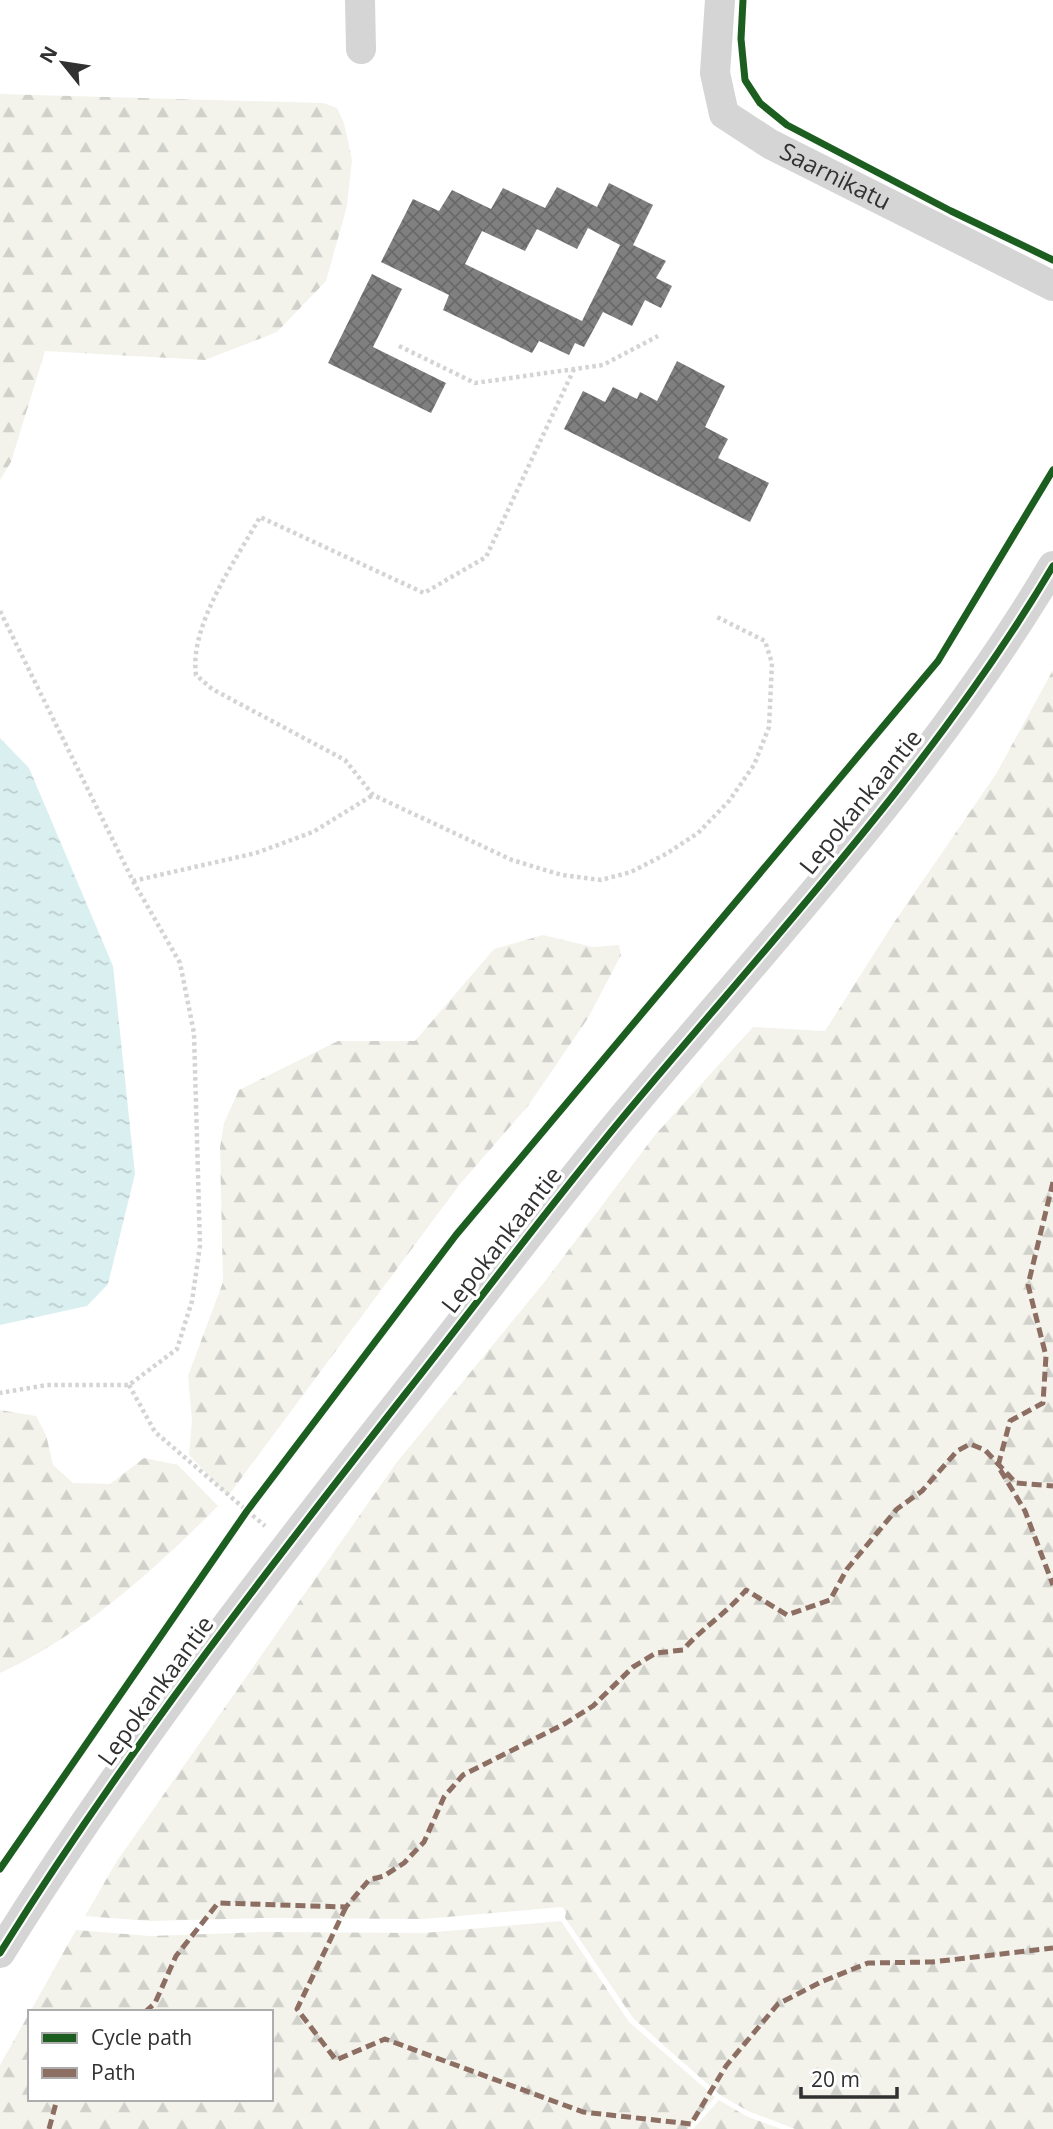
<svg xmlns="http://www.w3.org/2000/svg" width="1053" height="2129" font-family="'Open Sans',sans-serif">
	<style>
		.forest { fill: url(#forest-firs) }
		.water { fill: url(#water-ripples) }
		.building { fill: url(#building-cross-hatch); fill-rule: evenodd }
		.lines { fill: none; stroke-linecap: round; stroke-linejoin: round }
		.path { stroke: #d4d4d4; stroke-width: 4.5; stroke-dasharray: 3.5 3.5; stroke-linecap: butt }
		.street { stroke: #d5d5d5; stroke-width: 30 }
		.quiet { stroke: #8d6e63; stroke-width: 5; stroke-dasharray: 10 5; stroke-linecap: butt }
		.cycleway-casing { stroke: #fff; stroke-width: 11 }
		.cycleway { stroke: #1b5e20; stroke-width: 7 }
		.labels { text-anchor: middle; stroke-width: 7; stroke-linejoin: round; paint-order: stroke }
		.street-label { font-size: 24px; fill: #313131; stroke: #fff }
	</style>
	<defs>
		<pattern id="forest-firs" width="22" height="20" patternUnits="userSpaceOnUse" patternTransform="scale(1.75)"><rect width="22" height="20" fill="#f3f3ec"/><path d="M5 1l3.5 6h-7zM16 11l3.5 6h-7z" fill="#d1d1cb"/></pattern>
		<pattern id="water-ripples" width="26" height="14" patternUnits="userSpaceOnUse" patternTransform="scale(1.75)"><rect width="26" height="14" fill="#daeff0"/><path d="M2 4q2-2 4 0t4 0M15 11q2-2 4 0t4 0" fill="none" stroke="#bccdce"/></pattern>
		<pattern id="building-cross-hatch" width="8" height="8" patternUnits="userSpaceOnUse" patternTransform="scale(1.75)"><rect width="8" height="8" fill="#808080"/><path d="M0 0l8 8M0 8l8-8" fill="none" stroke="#696969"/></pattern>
	</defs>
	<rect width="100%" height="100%" fill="#fff"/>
	<!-- forest -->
	<g class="forest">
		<path d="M0,94L323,103L337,108L344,123L352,160L347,206L326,281L277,332L205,360L45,351L11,462L0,480Z"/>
		<path d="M1053,670V2129H795L748,2111L720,2095L633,2018L565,1918L566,1912L562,1907L424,1919L263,1918L150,1921L85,1916L117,1861L397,1462L546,1280L655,1135L753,1027L825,1031L891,927L996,774Z"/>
		<path d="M543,935L593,947L619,945L621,955L588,1018L528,1106L460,1184L228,1496L189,1455L192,1421L188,1376L223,1282L220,1148L224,1123L239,1090L338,1041H415L494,949Z"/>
		<path d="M0,1410L36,1416L46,1435L53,1465L73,1483L110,1484L144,1458L178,1465L218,1506C154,1570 83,1635 0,1673Z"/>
		<path d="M561,1921L629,2022L715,2097L687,2129H0V2065L30,2012V2099H271V2012H30L76,1930L150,1936L263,1932L424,1933Z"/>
		<path d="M719,2100L746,2116L781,2129H693Z"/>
	</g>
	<!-- water -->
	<path class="water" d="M0,738L29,768L113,966L135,1174L108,1284L87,1306L0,1325Z"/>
	<!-- building -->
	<g class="building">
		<path d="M609,183L653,205L633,245L666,261L656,278L672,286L661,308L645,300L632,326L603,312L584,347L575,343L569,355L539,341L532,353L443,310L449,295L381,262L413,199L439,211L452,190L491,209L503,188L545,208L557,187L597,207ZM588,228L620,245L582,321L465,264L482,231L525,251L537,229L577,249Z"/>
		<path d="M372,274L402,289L373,347L446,383L431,413L328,363Z"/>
		<path d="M677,361L725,386L705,427L728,439L718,458L769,483L750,522L564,429L583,391L605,402L613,387L637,399L640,392L657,401Z"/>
	</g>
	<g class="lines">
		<!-- path -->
		<g class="path">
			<path d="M399,346L475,383L603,365L658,336"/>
			<path d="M574,369L486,557L424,593L260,517C236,560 189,625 196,675L212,689L345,760L373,795L512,860L562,875L601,880L631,872L666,854L698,833L729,801L754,765L769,727L772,663L765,641L717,617"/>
			<path d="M0,611L133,881L180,963L194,1033L200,1246L192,1301L177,1349L129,1385H47L0,1393"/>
			<path d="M133,881L256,853L313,832L373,795"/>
			<path d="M129,1385L155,1432L265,1526"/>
		</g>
		<!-- street -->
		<g class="street">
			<path d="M360,0L361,49"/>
			<path id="s1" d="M720,0L715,73L724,114L770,144L1053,286"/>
			<path d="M0,1953C122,1757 264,1574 406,1393C482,1297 555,1198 634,1104C780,930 937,762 1053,566"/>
		</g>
		<!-- quiet -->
		<g class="quiet">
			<path d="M1053,1182L1028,1285L1046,1356L1043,1403L1010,1421L998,1466L1025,1511L1053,1585"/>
			<path d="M346,1907L297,2009L336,2060L385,2039L583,2112L691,2124L726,2066L778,2004L821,1982L868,1963L932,1962L1053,1948"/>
			<path d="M145,2012L155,2003L176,1956L218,1903L346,1907L369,1880L384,1876L404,1863L424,1842L444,1797L463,1775L566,1723L593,1706L633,1667L656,1653L683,1650C702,1628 727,1613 746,1590L787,1615L830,1600L847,1569L897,1509L922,1491L957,1451L970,1444L985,1450L1016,1483L1053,1486"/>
			<path d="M49,2129L57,2099"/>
		</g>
		<defs>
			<g id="cycleway">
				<path d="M743,0L741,39L745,80L760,103L787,125L951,211L1053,260"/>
				<path d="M0,1869L247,1511L456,1235L938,661L1053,470"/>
				<path d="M0,1953C122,1757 264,1574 406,1393C482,1297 555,1198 634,1104C780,930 937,762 1053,566"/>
			</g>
		</defs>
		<!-- cycleway casing -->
		<use href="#cycleway" class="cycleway-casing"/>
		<!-- cycleway -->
		<use href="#cycleway" class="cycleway"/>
	</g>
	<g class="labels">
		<!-- street labels -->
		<g class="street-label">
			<text dy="8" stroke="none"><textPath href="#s1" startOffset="243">Saarnikatu</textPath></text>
			<text transform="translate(861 802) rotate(-51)" y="8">Lepokankaantie</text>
			<text transform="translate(502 1240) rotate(-52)" y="8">Lepokankaantie</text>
			<text transform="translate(156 1691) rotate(-54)" y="8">Lepokankaantie</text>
		</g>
	</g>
	<!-- legend -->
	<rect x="28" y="2010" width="245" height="91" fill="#ffffff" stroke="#adadad" stroke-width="2"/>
	<rect x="42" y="2033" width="35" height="10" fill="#1b5e20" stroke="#adadad" stroke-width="2"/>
	<text x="91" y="2045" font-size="21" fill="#313131">Cycle path</text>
	<rect x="42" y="2068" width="35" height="10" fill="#8d6e63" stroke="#adadad" stroke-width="2"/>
	<text x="91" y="2080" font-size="21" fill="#313131">Path</text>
	<!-- north arrow -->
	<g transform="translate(63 63) rotate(300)" stroke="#ffffff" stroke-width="5" paint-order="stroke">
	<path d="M0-5L12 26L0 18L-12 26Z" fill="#313131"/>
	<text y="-10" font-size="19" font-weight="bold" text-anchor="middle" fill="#313131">N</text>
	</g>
	<!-- scale -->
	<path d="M801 2087v10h96v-10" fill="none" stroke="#313131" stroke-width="3.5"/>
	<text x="811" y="2087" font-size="21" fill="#313131" stroke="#ffffff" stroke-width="5" paint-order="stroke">20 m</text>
</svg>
